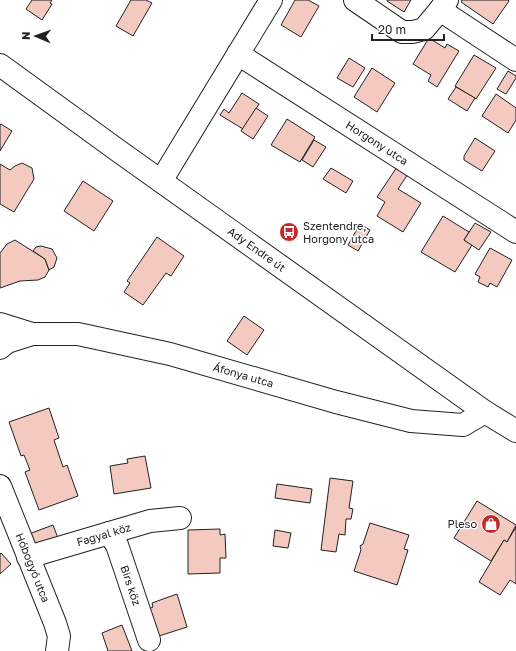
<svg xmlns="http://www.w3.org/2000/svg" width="516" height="651" font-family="'Golos Text',sans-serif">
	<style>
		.building { fill: #f3c9c0; stroke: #222 }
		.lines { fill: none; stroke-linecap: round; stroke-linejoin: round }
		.minor-casing { stroke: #222; stroke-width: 24 }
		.primary-casing { stroke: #222; stroke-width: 24 }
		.minor { stroke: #fff; stroke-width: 22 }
		.primary { stroke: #fff; stroke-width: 22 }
		.labels { text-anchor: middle; stroke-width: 3; stroke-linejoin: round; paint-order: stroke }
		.street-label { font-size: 11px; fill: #222; stroke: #fff }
		.poi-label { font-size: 11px; fill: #222; stroke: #fff; text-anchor: start }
	</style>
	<rect width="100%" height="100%" fill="#fff"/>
	<!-- building -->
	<g class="building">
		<path d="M32,0H52L50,3L52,4L42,20L26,9Z"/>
		<path d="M131,0H146L152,3L133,36L116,26Z"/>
		<path d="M295,0H308L319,6L301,37L281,25Z"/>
		<path d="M387,0H411L404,12L387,1Z"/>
		<path d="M462,0H508L509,1L493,24L461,2Z"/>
		<path d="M429,38L445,48L447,44L459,51L437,87L428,81L431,75L413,64Z"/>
		<path d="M474,55L496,68L476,99L455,86Z"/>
		<path d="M349,58L365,68L353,87L337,78Z"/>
		<path d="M372,68L395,83L377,112L354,97Z"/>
		<path d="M508,71L516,76V78L506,94L497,89Z"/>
		<path d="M456,87L475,98L467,111L448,99Z"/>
		<path d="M242,93L259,104L243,129L220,115L224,109L229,113Z"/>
		<path d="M496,94L516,108V120L508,133L482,116Z"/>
		<path d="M256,108L268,116L253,139L241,131Z"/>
		<path d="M287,119L315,137L300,162L271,145Z"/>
		<path d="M1,124L12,131L0,151V125Z"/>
		<path d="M475,138L495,151L482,171L464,160V156Z"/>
		<path d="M314,140L326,147L313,167L302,160Z"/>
		<path d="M22,163L32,168L34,179L14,212L0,204V164L10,170L15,166Z"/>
		<path d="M397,167L408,174L398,189L421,203L403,232L377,216L385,202L377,197Z"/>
		<path d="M331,168L353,181L346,193L323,179Z"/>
		<path d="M83,181L113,201L94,231L64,211Z"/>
		<path d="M443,216L469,232L464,240L472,245L455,272L421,252Z"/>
		<path d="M475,223L491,232L479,250L464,240Z"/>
		<path d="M360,224L370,230L358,251L348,245Z"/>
		<path d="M157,237L184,256L171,276L166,273L143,305L124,292L130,283L127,281Z"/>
		<path d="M15,240L45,259L49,270L45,277L38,280L20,281L0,288V253L7,244Z"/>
		<path d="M41,246L52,249L57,258L54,267L49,270L45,259L33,251L36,247Z"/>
		<path d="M490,248L512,260L497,287L490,283L488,287L478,282L480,277L475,274Z"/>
		<path d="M244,316L264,330L247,355L227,341Z"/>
		<path d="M49,408L59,438L54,440L63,467L67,465L78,496L39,510L25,472L30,470L24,455L21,456L9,422Z"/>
		<path d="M145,456L151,488L114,494L110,466L128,463L127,459Z"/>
		<path d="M330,478L353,481L349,508L353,509L351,519H346L345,535L339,534L336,552L321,550Z"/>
		<path d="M277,484L312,489L310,503L275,498Z"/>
		<path d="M477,501L516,525L507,542L504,540L491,561L454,538Z"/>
		<path d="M370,523L409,535L404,549L408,550L397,585L354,571L361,550L360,546L363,544Z"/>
		<path d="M53,525L58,538L34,547L29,534Z"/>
		<path d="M516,527V584L510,580L500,595L479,582L504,540L507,542Z"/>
		<path d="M220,529V535L225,534L226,558H220V573L188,574V530Z"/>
		<path d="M275,530L291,533L288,548L273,546Z"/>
		<path d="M1,553L11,564L0,574V554Z"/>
		<path d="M177,594L187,627L159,636L146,610L153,607L152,603Z"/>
		<path d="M122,625L132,651H108L102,633Z"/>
	</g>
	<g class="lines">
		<defs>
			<g id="minor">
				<path d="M355,0L402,32H413L424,29L440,10L447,0"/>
				<path d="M440,10L516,60"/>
				<path id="s1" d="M238,54L516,232"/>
				<path d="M161,181L271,0"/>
				<path d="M0,324L32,334"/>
				<path id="s2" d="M0,348L7,342L32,334H78L170,354L336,402L411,421L463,425L485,412"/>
				<path id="s3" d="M0,486L55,623L59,636L57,651"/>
				<path id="s4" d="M109,533L117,545L149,640"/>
				<path id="s5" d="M28,557L150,521L180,518"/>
			</g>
			<g id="primary">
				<path id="s6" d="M0,65L120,152L485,412L516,431"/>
			</g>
		</defs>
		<!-- minor casing -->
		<use href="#minor" class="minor-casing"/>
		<!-- primary casing -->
		<use href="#primary" class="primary-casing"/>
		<!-- minor -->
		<use href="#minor" class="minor"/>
		<!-- primary -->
		<use href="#primary" class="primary"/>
	</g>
	<!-- icons -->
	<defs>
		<symbol id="bus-disc" viewBox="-11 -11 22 22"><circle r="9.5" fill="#c62828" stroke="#fff"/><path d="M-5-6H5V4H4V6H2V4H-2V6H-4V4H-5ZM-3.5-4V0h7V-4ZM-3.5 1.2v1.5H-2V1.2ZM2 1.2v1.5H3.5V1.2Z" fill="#fff"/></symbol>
		<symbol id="shop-disc" viewBox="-11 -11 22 22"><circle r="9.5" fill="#c62828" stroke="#fff"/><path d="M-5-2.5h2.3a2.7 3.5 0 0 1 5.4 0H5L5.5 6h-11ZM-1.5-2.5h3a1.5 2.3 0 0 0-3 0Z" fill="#fff"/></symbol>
	</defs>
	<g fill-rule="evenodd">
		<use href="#bus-disc" x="278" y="221" width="22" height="22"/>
		<use href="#shop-disc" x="480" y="513" width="22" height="22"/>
	</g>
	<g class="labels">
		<!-- street labels -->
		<g class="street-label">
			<text dy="4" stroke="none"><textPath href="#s1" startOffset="165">Horgony utca</textPath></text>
			<text dy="4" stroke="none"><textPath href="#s6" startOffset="316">Ady Endre út</textPath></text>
			<text dy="4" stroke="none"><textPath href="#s2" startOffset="252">Áfonya utca</textPath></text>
			<text dy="4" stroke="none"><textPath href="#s5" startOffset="79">Fagyal köz</textPath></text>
			<text dy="4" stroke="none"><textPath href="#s3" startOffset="88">Hóbogyó utca</textPath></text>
			<text dy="4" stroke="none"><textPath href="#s4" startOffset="57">Birs köz</textPath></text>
		</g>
		<!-- poi labels -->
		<g class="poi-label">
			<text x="303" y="230">Szentendre,<tspan x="303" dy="13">Horgony utca</tspan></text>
			<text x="477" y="528" text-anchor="end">Pleso</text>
		</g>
	</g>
	<!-- north arrow -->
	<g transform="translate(36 36) rotate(272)" stroke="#ffffff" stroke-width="3" paint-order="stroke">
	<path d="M0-3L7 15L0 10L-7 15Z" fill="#222222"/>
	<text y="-6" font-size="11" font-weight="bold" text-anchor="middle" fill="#222222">N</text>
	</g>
	<!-- scale -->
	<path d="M372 34v6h72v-6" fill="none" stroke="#222222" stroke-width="2"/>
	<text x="378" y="34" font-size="12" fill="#222222" stroke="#ffffff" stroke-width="3" paint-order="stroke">20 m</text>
</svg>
